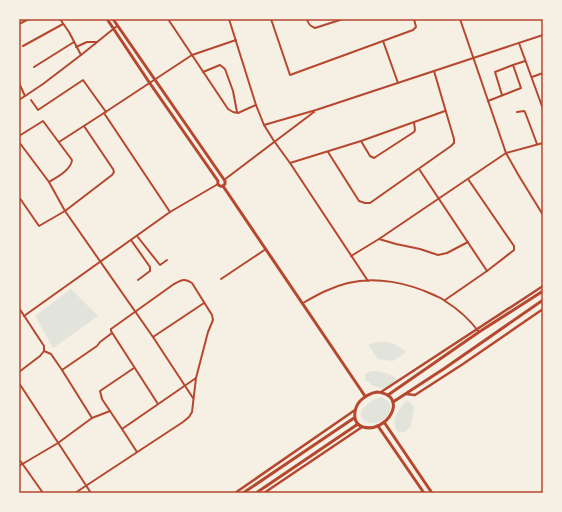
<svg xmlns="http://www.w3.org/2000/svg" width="562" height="512" font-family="'DM Sans',sans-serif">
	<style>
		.green { fill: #e2e4dc }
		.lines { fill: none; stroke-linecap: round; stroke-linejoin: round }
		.minor { stroke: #b5482f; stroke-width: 2 }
		.tertiary { stroke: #b5482f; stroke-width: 2.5 }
		.secondary { stroke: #b5482f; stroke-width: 3 }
		.primary { stroke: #b5482f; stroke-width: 3 }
		.neatline { fill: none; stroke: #b5482f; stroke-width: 1.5 }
	</style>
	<rect width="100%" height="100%" fill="#f6efe4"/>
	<!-- green -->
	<g class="green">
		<path d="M71,289L98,316L53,348L35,316Z"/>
		<path d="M376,342C389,341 397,344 406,352L393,361L378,359L368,345Z"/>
		<path d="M371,371C380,371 391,373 398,380L384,389L374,386L365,380V374Z"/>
		<path d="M381,397C404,405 380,429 367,422C351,414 371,399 381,397Z"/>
		<path d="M406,401L410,402L414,407L411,426L405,432H398C397,430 395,428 395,426C392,417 401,407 406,401Z"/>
	</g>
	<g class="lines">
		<!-- minor -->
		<g class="minor">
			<path d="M60,19L69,32L81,55"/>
			<path d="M168,19L228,109L233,112L238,113L256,105"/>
			<path d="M229,19L256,105L264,125L274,141L290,163L368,281"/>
			<path d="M271,19L290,75L413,30L416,27L414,19"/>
			<path d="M307,19C308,24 310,26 315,28L343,19"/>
			<path d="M460,19L506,153L519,176L543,215"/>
			<path d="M19,23H21L29,19"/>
			<path d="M383,41L398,83"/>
			<path d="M519,43L543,109"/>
			<path d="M23,46L63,24"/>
			<path d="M76,47L87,42H97"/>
			<path d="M513,65L525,61"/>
			<path d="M34,67L74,42"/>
			<path d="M203,72L220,65L225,69L233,91L237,112"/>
			<path d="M532,77L543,73"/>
			<path d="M19,83L25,96"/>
			<path d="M19,100L43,84L81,55L117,26"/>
			<path d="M31,100L38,110L83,80L106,112"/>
			<path d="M488,101L521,88L513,65L495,72L502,95"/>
			<path d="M517,112L524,111L525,112L537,144"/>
			<path d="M104,113L170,212"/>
			<path d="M264,125L316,110L543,35"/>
			<path d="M19,136L43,121L72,160C71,170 57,177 49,182"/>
			<path d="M361,141L370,156L374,158L414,132L415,130L414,122"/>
			<path d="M19,142L49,182L65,211L153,337L193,398"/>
			<path d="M59,142L104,113L192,55L236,40"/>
			<path d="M328,152L359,201L365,203H370L451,146L454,143V139L434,71"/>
			<path d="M290,163L361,141L445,111"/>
			<path d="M419,169L487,271"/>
			<path d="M224,180L314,112"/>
			<path d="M19,197L39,226L65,211L112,175L114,172L113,169L84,126"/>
			<path d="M137,236L160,265L167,260"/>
			<path d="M379,239L396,244L420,249L438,255L447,253L468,242"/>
			<path d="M131,240L150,267V271L138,280"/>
			<path d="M351,256L379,239L506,153L543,143"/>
			<path d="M221,279L266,249"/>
			<path d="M445,300L487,271L514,250V246L468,179"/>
			<path d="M303,303C317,295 331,287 348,283C376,276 408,283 434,295C438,297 442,298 445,301C458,309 470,320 479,332"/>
			<path d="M19,308L44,346V351L40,356L19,372"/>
			<path d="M24,316L170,212L218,184"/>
			<path d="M153,337L204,303"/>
			<path d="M134,368L100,391L102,399L122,429L196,378"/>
			<path d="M62,370L97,346L100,342L112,333"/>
			<path d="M19,383L91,493"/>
			<path d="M92,418L110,411"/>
			<path d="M122,429L137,452"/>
			<path d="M19,459L43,493"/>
			<path d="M19,466L58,443L92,418L62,370L51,354L44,351"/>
			<path d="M75,493L183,422L189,417L192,412L196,378L208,332L213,320L212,315L192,283C184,278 182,280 174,284L111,329V331L158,404"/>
		</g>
		<!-- tertiary -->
		<g class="tertiary">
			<path d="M381,392L543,286"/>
			<path d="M406,394L415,395L463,364L543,309"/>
			<path d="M235,493L355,410"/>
			<path d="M264,493L362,427"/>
		</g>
		<!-- secondary -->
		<g class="secondary">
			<path d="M107,19L149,82L218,181C217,184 219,187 223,186"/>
			<path d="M113,19L225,181V184L223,186"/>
			<path d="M223,186L365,396"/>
			<path d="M384,422L432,493"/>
			<path d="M378,426L424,493"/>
		</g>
		<!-- primary -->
		<g class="primary">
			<path d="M377,392C410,395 387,434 363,427C351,423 354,408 360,401C365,396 371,393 377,392Z"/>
			<path d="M388,395L479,332L543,291"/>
			<path d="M393,402L445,368L543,300"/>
			<path d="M243,493L354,418"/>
			<path d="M256,493L358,424"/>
		</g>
	</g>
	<!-- border -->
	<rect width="562" height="512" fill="none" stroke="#f6efe4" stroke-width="40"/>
	<rect x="20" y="20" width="522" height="472" class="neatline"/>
</svg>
